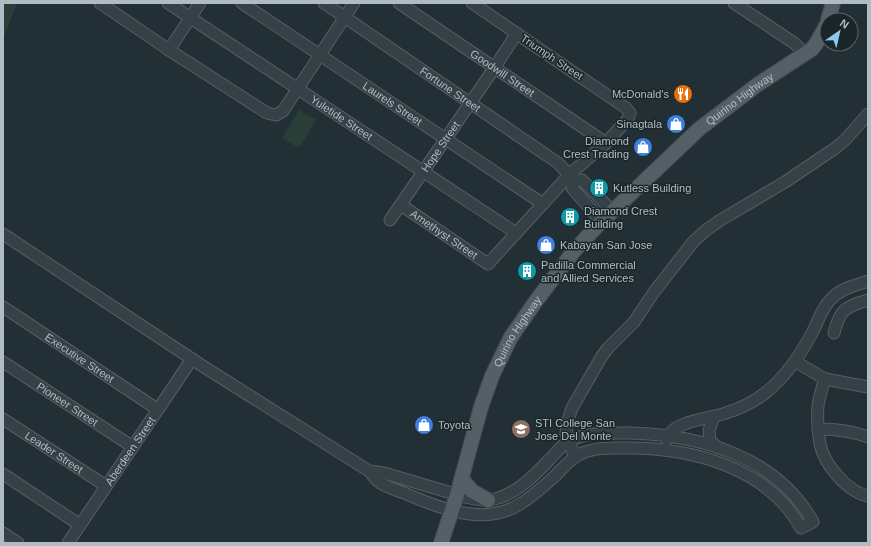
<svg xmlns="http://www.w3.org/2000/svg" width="871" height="546" font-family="Arial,sans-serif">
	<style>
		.green { fill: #2a3e38 }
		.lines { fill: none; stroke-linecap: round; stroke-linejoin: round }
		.minor-casing { stroke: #535f64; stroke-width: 13 }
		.major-casing { stroke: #424d53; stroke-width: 16 }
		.minor { stroke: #354146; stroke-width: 11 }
		.major { stroke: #536066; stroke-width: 14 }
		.labels { text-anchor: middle; stroke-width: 3; stroke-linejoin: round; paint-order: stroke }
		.street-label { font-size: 11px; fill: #b0bcc3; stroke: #1b262b }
		.poi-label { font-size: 11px; fill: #b0bcc3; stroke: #1b262b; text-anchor: start }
	</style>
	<rect width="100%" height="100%" fill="#223036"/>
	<!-- green -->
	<g class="green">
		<path d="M3,3H17L3,40Z"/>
		<path d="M299,110L316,120L299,148L282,138Z"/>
	</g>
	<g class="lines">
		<defs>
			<g id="minor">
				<path d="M100,3L169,50L267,113L276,115L283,111L354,3"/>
				<path id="s1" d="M168,3L516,233"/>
				<path id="s2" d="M242,3L543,204"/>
				<path id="s3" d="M324,3L558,163L574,180"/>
				<path id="s4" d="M399,3L606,143"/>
				<path d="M734,3L794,43L805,53"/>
				<path d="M169,50L200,3"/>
				<path d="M574,180L572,188L602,222"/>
				<path d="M574,180H582L612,211"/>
				<path id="s5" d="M401,205L488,264L570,174L606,143L628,119L630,113L626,108L472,3"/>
				<path id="s6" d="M390,220L495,67L517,33"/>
				<path d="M3,234L201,365L369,471C372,474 375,479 379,482C385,487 397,490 404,493C439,508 484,527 520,504C533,496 544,486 555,476C563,468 570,459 580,454C595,447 612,448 628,448C693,448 768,468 801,528L813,522C777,457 701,435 631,433C611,433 590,432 571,440C562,444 556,453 549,460C535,475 516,494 495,499C485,501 475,499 465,497L384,473L369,471"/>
				<path id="s7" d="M3,307L157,409"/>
				<path d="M834,333C840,309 845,307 868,300"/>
				<path id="s8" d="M3,362L133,447"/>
				<path d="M796,362L825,379C822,388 819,398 818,406C817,418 818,432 820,444C824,464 847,492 868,496"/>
				<path d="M825,379L868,387"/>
				<path d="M714,417L709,430L710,441L717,447"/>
				<path id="s9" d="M3,419L106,486"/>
				<path d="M819,429C836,429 852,431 868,437"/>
				<path d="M667,440C671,420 711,419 726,413C739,409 752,403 764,394C785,378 799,357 811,335C818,322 822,307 832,298C842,288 856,285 868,281"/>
				<path d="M575,457L566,434L567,423L572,408L602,356L608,348L634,322L654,292L693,242L705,231L719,221L785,182L834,149L845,140L868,114"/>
				<path d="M3,474L80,525"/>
				<path d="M3,533L18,543"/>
				<path id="s10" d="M68,543L192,359"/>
			</g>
			<g id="major">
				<path d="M828,20L833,3"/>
				<path d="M462,479L472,491L488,500"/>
				<path id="s11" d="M441,543L457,495L481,407L492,376L511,337L536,301L574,251L597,226L699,129L757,85L812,49L816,44L827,24"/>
			</g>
		</defs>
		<!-- minor casing -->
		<use href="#minor" class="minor-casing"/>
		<!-- major casing -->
		<use href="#major" class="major-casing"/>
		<!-- minor -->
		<use href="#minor" class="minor"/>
		<!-- major -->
		<use href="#major" class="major"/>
	</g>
	<!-- icons -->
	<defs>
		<symbol id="restaurant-disc" viewBox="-11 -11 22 22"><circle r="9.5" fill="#e8710a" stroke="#1b262b"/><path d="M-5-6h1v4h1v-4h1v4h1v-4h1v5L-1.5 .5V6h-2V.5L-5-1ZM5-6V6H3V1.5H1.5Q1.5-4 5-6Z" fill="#fff"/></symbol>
		<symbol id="shop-disc" viewBox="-11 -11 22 22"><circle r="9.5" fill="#3f7fe0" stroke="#1b262b"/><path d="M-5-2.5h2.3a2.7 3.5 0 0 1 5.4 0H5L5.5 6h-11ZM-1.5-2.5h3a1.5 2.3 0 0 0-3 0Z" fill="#fff"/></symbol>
		<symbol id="building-disc" viewBox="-11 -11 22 22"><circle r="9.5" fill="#0f9aa8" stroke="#1b262b"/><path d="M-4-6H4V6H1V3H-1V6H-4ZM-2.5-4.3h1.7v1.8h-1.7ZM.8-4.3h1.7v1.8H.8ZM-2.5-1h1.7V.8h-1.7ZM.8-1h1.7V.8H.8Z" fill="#fff"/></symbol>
		<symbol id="university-disc" viewBox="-11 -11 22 22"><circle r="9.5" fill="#8d6e63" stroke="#1b262b"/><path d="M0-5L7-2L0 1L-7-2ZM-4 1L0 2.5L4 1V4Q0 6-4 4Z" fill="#fff"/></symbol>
	</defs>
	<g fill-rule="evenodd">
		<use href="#restaurant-disc" x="672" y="83" width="22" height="22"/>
		<use href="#shop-disc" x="665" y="113" width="22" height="22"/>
		<use href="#shop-disc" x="632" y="136" width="22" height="22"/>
		<use href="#building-disc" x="588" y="177" width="22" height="22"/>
		<use href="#building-disc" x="559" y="206" width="22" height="22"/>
		<use href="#shop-disc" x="535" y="234" width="22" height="22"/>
		<use href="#building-disc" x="516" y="260" width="22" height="22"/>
		<use href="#shop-disc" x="413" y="414" width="22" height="22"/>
		<use href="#university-disc" x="510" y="418" width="22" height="22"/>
	</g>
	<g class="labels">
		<!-- street labels -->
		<g class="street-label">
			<text transform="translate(552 57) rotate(34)" y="4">Triumph Street</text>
			<text dy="4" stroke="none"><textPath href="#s4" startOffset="125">Goodwill Street</textPath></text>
			<text dy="4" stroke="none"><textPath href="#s3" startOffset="153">Fortune Street</textPath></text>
			<text dy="4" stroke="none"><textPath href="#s11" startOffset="550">Quirino Highway</textPath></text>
			<text dy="4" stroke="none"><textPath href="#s2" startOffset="181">Laurels Street</textPath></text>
			<text dy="4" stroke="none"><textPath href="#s1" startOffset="208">Yuletide Street</textPath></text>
			<text dy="4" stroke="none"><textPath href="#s6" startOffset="89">Hope Street</textPath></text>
			<text dy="4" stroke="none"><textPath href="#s5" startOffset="52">Amethyst Street</textPath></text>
			<text dy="4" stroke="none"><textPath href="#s11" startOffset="226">Quirino Highway</textPath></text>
			<text dy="4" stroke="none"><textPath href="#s7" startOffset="92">Executive Street</textPath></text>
			<text dy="4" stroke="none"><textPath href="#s8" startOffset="77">Pioneer Street</textPath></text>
			<text dy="4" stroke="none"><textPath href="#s10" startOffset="111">Aberdeen Street</textPath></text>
			<text dy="4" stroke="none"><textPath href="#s9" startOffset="61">Leader Street</textPath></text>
		</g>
		<!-- poi labels -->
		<g class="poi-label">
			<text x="669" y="98" text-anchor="end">McDonald's</text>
			<text x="662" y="128" text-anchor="end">Sinagtala</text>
			<text x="629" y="145" text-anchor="end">Diamond<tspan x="629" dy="13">Crest Trading</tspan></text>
			<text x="613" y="192">Kutless Building</text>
			<text x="584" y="215">Diamond Crest<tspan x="584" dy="13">Building</tspan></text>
			<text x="560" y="249">Kabayan San Jose</text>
			<text x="541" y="269">Padilla Commercial<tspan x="541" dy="13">and Allied Services</tspan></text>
			<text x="535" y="427">STI College San<tspan x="535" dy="13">Jose Del Monte</tspan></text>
			<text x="438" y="429">Toyota</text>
		</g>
	</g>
	<!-- border -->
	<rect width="871" height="546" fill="none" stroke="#b0bcc3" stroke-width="8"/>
	<!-- north arrow -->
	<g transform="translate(839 32) rotate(34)"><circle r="19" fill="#1b262b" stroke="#576268"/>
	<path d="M0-3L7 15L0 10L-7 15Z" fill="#8bcaed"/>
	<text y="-6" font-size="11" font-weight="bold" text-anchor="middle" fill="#b0bcc3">N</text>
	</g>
</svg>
